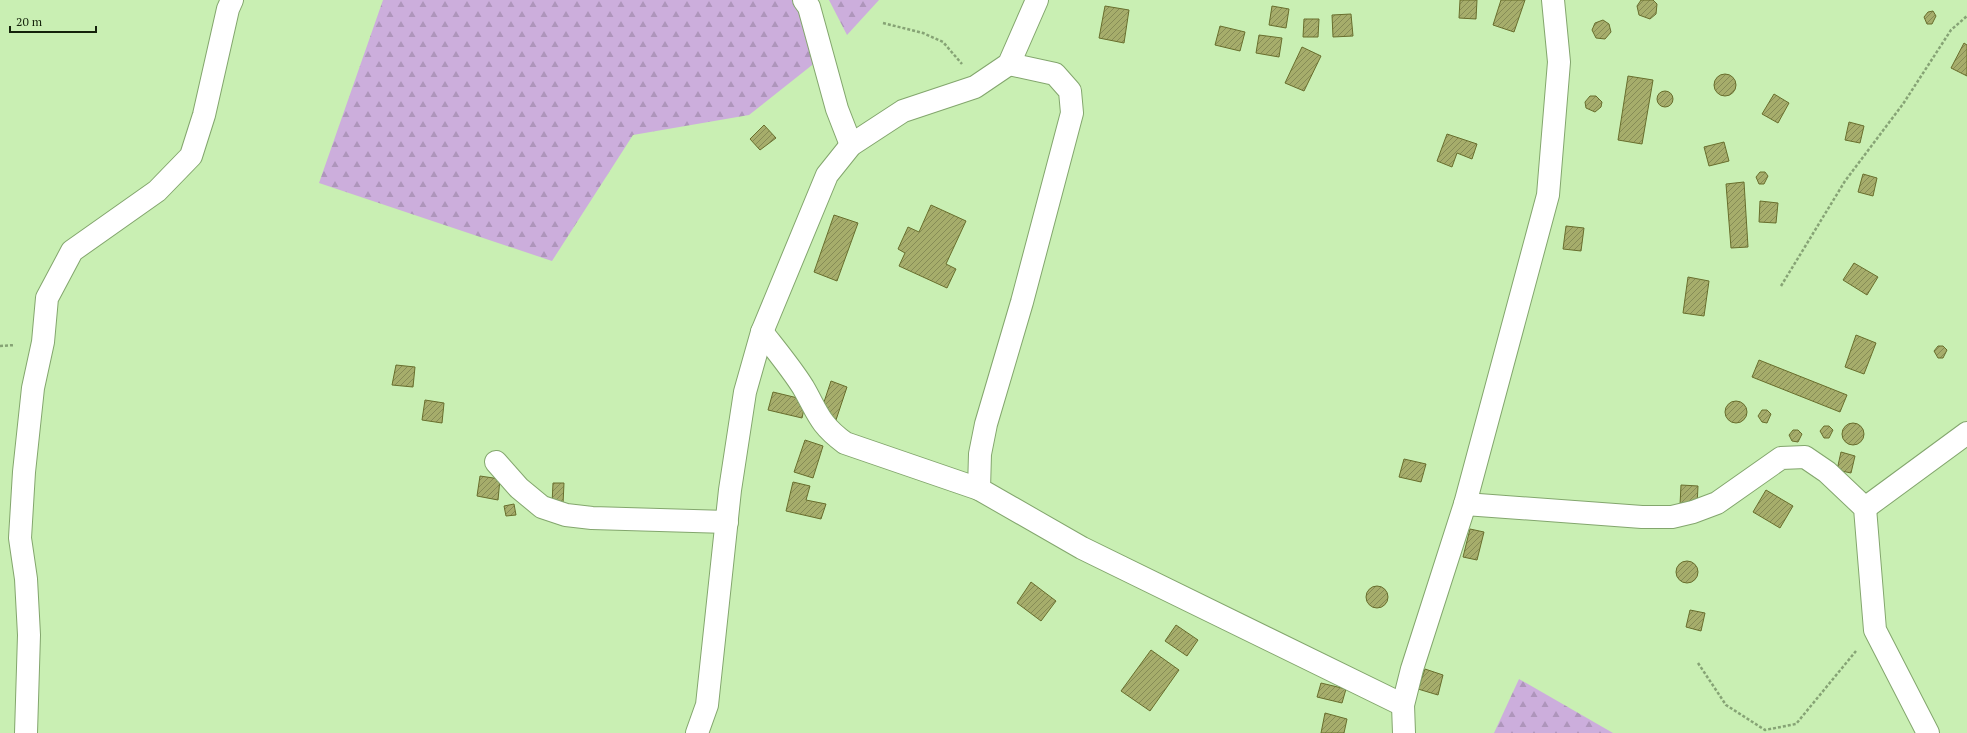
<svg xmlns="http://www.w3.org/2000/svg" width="1967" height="733" font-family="'PT Serif',serif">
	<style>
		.forest { fill: url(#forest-firs) }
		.building { fill: url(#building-hatch); stroke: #686e2d }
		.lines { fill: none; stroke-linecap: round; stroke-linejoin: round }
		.minor-casing { stroke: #83a66d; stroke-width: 24 }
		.path { stroke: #86a375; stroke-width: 2.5; stroke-dasharray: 3 2; stroke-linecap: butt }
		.minor { stroke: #fff; stroke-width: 22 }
	</style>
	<defs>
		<pattern id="forest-firs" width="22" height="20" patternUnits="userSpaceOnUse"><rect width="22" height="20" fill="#ccaedc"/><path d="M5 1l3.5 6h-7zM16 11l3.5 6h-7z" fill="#ae95bb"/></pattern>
		<pattern id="building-hatch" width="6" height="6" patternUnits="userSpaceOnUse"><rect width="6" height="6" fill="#a6ad6b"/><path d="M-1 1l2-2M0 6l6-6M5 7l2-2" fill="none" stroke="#868c56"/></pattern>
	</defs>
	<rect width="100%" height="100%" fill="#c9efb3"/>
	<!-- forest -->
	<g class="forest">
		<path d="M383,0H794L821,58L749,115L633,135L552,261L319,183Z"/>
		<path d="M829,0H879L847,35Z"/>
		<path d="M1519,679L1613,733H1494Z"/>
	</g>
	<!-- building -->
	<g class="building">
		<path d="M1460,0H1477L1476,19L1459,18Z"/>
		<path d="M1501,0H1525L1514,32L1493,25Z"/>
		<path d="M1641,0H1653L1657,4L1656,14L1650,19L1639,15L1637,6Z"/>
		<path d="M1105,6L1129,10L1124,43L1099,38Z"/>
		<path d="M1272,6L1289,9L1286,28L1269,25Z"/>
		<path d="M1933,11L1936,16L1932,24H1927L1924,17L1928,12Z"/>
		<path d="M1351,14L1353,36L1333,37L1332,15Z"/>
		<path d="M1304,19H1319L1318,37H1303Z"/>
		<path d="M1603,20L1609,24L1611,32L1605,39L1596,38L1592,30L1595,23Z"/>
		<path d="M1220,26L1245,32L1240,51L1215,45Z"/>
		<path d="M1259,35L1282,38L1279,57L1256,53Z"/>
		<path d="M1964,43L1967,45V76L1951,68Z"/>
		<path d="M1302,47L1321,56L1304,91L1285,83Z"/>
		<circle cx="1725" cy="85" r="11"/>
		<path d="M1628,76L1653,80L1642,144L1618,140Z"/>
		<circle cx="1665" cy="99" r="8"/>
		<path d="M1774,94L1789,103L1778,123L1762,114Z"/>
		<path d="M1590,96H1596L1602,102L1601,107L1595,112L1586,108L1585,102Z"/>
		<path d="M1849,122L1864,126L1860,143L1845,140Z"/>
		<path d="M764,125L776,138L760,150L750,139Z"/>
		<path d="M1447,134L1477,144L1472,159L1457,153L1452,167L1437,161Z"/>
		<path d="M1724,142L1729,161L1709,166L1704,147Z"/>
		<path d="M1760,172H1765L1768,176L1764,184H1759L1756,177Z"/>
		<path d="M1863,174L1877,178L1873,196L1858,192Z"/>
		<path d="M1744,182L1748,247L1731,248L1726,184Z"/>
		<path d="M1760,201L1778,203L1776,223L1759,222Z"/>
		<path d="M931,205L966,221L946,264L956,269L947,288L899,266L905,253L898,249L908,227L919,232Z"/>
		<path d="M834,215L858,223L837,281L814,272Z"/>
		<path d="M1566,226L1584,228L1581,251L1563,249Z"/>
		<path d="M1854,263L1878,277L1867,295L1843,280Z"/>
		<path d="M1688,277L1709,281L1704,316L1683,313Z"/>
		<path d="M1856,335L1876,343L1864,374L1845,367Z"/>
		<path d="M1938,346H1943L1947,350L1943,358H1938L1934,351Z"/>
		<path d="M1759,360L1847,395L1840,412L1752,377Z"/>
		<path d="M396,365L415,367L413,387L392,385Z"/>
		<path d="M831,381L847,387L836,420L820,414Z"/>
		<path d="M773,392L806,400L802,418L768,410Z"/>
		<path d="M425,400L444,403L442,423L422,420Z"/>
		<circle cx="1736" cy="412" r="11"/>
		<path d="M1762,410H1767L1771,414L1767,423L1762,422L1758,416Z"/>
		<circle cx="1853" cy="434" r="11"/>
		<path d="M1824,426H1829L1833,430L1829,438H1824L1820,431Z"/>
		<path d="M1793,430H1798L1802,434L1798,442L1792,441L1789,435Z"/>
		<path d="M805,440L823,446L813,478L794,472Z"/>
		<path d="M1841,452L1855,456L1851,473L1837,470Z"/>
		<path d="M1404,459L1426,464L1421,482L1399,477Z"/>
		<path d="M480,476L500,479L498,500L477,496Z"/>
		<path d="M793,482L810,486L806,500L826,504L821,519L786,511Z"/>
		<path d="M553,483H564L563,504H552Z"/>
		<path d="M1681,485L1698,486L1697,506L1680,505Z"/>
		<path d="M1766,490L1793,506L1780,528L1753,512Z"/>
		<path d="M514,504L516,515L506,516L504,506Z"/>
		<path d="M1470,529L1484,532L1477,560L1463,557Z"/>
		<circle cx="1687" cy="572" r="11"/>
		<path d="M1031,582L1056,601L1041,621L1017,603Z"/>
		<circle cx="1377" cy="597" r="11"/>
		<path d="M1690,610L1705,613L1701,631L1686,627Z"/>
		<path d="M1176,625L1198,640L1187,656L1165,641Z"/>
		<path d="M1151,650L1179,670L1150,711L1121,691Z"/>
		<path d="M1425,669L1443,675L1438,695L1418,689Z"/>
		<path d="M1321,683L1346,689L1342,703L1317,697Z"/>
		<path d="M1325,713L1347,719L1344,733H1321Z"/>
	</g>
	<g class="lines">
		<defs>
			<g id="minor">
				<path d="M804,0L809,7L837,109L851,145"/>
				<path d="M1009,64L1055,74L1070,91L1072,113L1022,302L986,424L980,454L979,489L1082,548L1403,705"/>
				<path d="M762,332C776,350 791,368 803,387C818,413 819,424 845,443L979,489"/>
				<path d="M496,462L519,488L542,507L566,515L592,518L727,522"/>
				<path d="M1465,504L1642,517H1672L1693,512L1717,503L1781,458L1805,457L1827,472L1865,508L1875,630L1928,733"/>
				<path d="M1865,508L1967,433"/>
				<path d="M26,733L29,635L26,579L20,538L24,472L33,388L43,342L47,298L72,251L157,191L191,156L204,115L228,9L232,0"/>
				<path d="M697,733L707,705L730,490L745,392L762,332L827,175L851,145L903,111L975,87L1009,64L1037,0"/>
				<path d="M1404,733L1403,705L1412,669L1465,504L1548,195L1559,62L1553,0"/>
			</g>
		</defs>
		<!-- minor casing -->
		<use href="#minor" class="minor-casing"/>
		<!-- path -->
		<g class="path">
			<path d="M883,23L923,33L943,42L962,64"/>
			<path d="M1781,286L1845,181L1903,104L1951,30L1967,16"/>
			<path d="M0,346L15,345"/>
			<path d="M1698,663L1726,705L1765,730L1796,724L1856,651"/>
		</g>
		<!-- minor -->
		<use href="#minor" class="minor"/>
	</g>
	<!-- scale -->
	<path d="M10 26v6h86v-6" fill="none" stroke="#14220b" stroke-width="2"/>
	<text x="16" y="26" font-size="12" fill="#14220b" stroke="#c9efb3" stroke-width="3" paint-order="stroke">20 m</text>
</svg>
